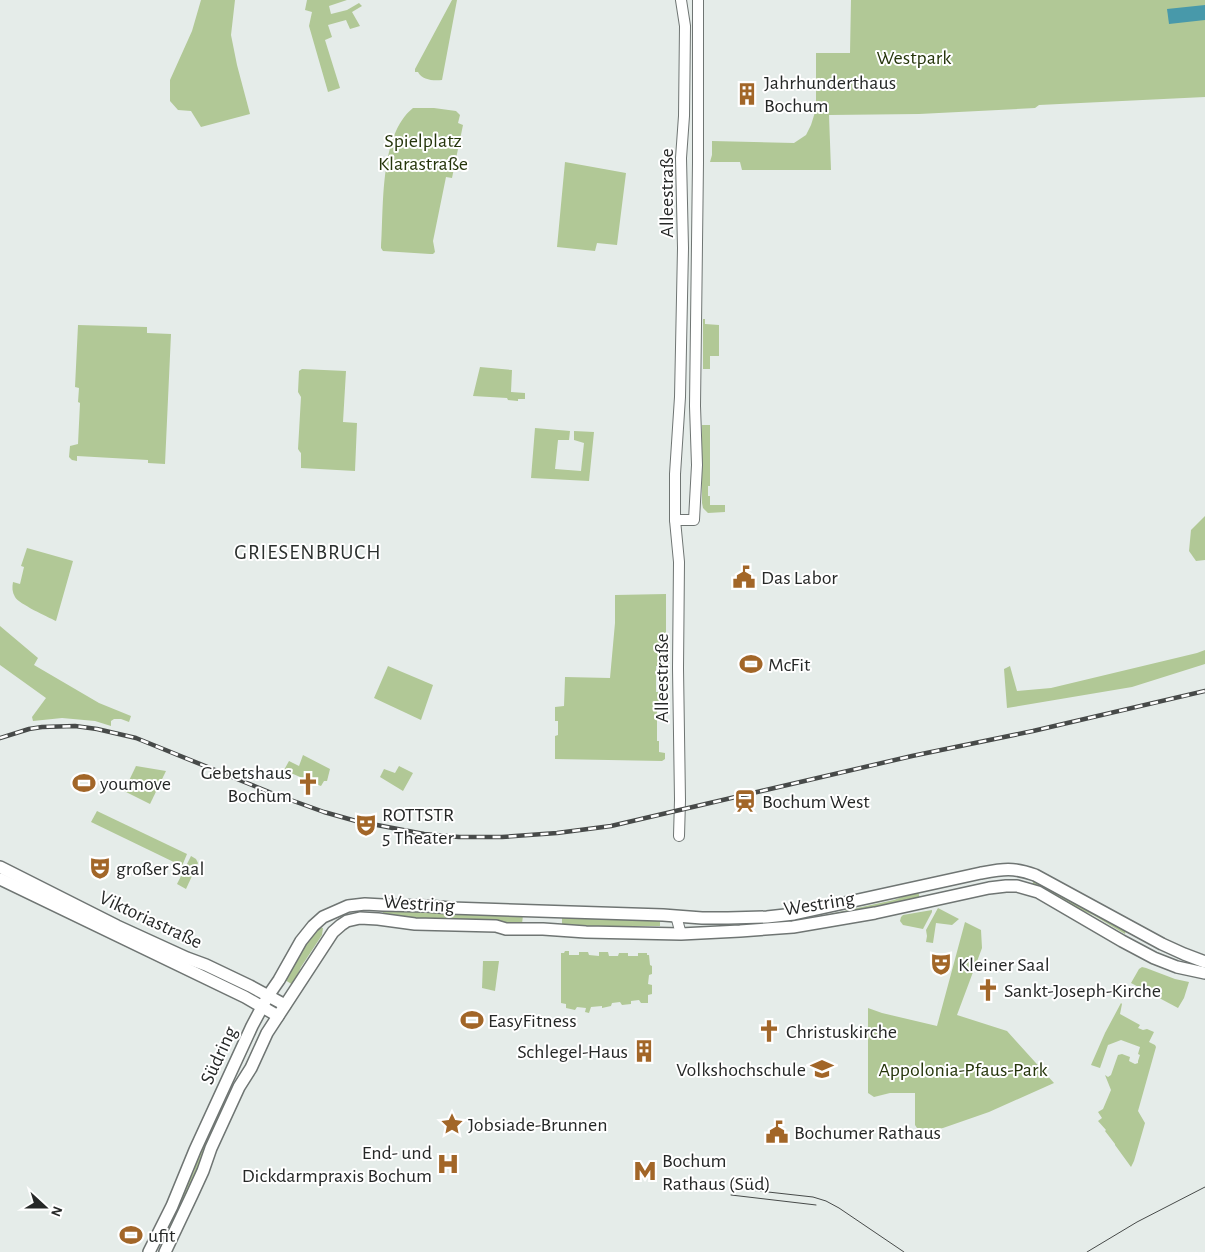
<svg xmlns="http://www.w3.org/2000/svg" width="1205" height="1252" font-family="'Alegreya Sans',sans-serif">
	<style>
		.green { fill: #b1c896 }
		.water { fill: #4899aa }
		.lines { fill: none; stroke-linecap: round; stroke-linejoin: round }
		.secondary-casing { stroke: #6f7573; stroke-width: 12 }
		.primary-casing { stroke: #6f7573; stroke-width: 14 }
		.secondary { stroke: #fff; stroke-width: 10 }
		.primary { stroke: #fff; stroke-width: 11 }
		.tram { stroke: #474a49; stroke-width: 1 }
		.rail-casing { stroke: #474a49; stroke-width: 4.5 }
		.rail { stroke: #fff; stroke-width: 2.5; stroke-dasharray: 8; stroke-linecap: butt }
		.labels { text-anchor: middle; stroke-width: 4; stroke-linejoin: round; paint-order: stroke }
		.park-label { font-size: 20px; fill: #25350b; stroke: #fff }
		.poi-label { font-size: 20px; fill: #262827; stroke: #fff; text-anchor: start }
		.street-label { font-size: 20px; fill: #262827; stroke: #fff }
		.neighbourhood-label { font-size: 21px; letter-spacing: 1px; fill: #2b302e; stroke: #fff }
	</style>
	<rect width="100%" height="100%" fill="#e5ece9"/>
	<!-- green -->
	<g class="green">
		<path d="M201,0H235L231,35L237,65L250,114L201,127L191,111L178,110L170,101V80L192,31Z"/>
		<path d="M307,0H347L329,6L331,14L347,10L359,3L362,6L352,12L360,26L350,29L346,20L328,25L332,37L325,40L340,88L328,92L309,26L312,12L305,10Z"/>
		<path d="M452,0H457L442,80C433,81 422,80 418,72H415V69Z"/>
		<path d="M851,0H1205V97L1039,105L1035,108L919,114L829,115L831,170H742L740,162H710L712,155V141L794,143L806,135L811,125L816,109V53H850Z"/>
		<path d="M413,108H434L456,111L460,115L458,123L463,125L452,178L446,177L433,241L435,252L433,254H430L383,251L381,248C384,208 379,135 413,108Z"/>
		<path d="M565,162L626,173L617,245L597,243L595,251L557,247Z"/>
		<path d="M703,319H705V324L719,325V356H710V369H703Z"/>
		<path d="M78,325L147,327V333L171,334L165,464L148,463V460L77,456V461L72,460L69,457L70,446L78,444L80,403L78,402L79,388L75,387Z"/>
		<path d="M480,367L512,370L511,392L525,393V399H518V401L508,400L507,398L473,396Z"/>
		<path d="M302,369L346,371L343,422L357,423L355,471L301,468V453L300,452L298,449L301,397L298,392L299,371Z"/>
		<path d="M702,425H710V486H708V496H710V505H725V512L708,513L703,508L702,503Z"/>
		<path d="M535,428L570,431L569,440H558L555,469L581,471L584,443L574,440V431L594,432L589,481L531,478Z"/>
		<path d="M1205,516V560L1196,561L1189,551L1191,530Z"/>
		<path d="M27,548L73,561L56,621C48,617 19,604 15,597C12,592 12,587 13,582L20,584L24,567L21,566Z"/>
		<path d="M666,594V666H656V692H658L660,698H666V711H657V741H659V752L665,753V759L662,761L555,759V736L558,735V721H555V707L564,706L565,677L610,678L615,623V595Z"/>
		<path d="M0,626L38,658L34,665L99,703L131,716L129,722L121,719H114L111,721V726L95,721L62,718L33,721L32,717L46,698L0,665Z"/>
		<path d="M1205,650V664L1132,687L1007,708L1004,669L1010,666L1017,691L1051,688L1197,653Z"/>
		<path d="M388,666L433,685L421,720L374,698Z"/>
		<path d="M303,755L330,769L327,781H324L321,786L307,781V780L284,770L289,761L299,766Z"/>
		<path d="M136,766L166,771L150,804L124,791Z"/>
		<path d="M399,766L413,773L403,791L380,777L384,769L395,773Z"/>
		<path d="M97,811L187,854L182,866L91,822Z"/>
		<path d="M191,856L196,859L198,863L186,889L177,884Z"/>
		<path d="M1034,880L1126,930L1125,934L1093,915L1069,905L1032,885Z"/>
		<path d="M918,891L920,899L825,919V915L894,900Z"/>
		<path d="M938,908L959,919L952,925L936,923L933,943L926,942L927,936L926,930Z"/>
		<path d="M384,910L523,915L522,924L416,920L382,915Z"/>
		<path d="M932,910V912L923,929L903,925L900,921L901,917L903,915Z"/>
		<path d="M562,916L660,919V926H562Z"/>
		<path d="M965,922L981,930L982,948L957,1015L1007,1031L1054,1083L989,1112L943,1128L937,1129L917,1128L915,1125V1093H890L874,1097L868,1093V1008L882,1013L937,1026Z"/>
		<path d="M319,927L323,928L322,935L301,967L293,985L285,980L315,929Z"/>
		<path d="M565,951H569V955H579V952H588L589,955L599,956V952H608L609,956H618L619,953H628V956H638V953H647V955H649L650,965L652,966V974L649,975L648,984L652,985V994L648,995V1003H641L639,1000L631,1001V1004L622,1005L620,1002L612,1003L611,1006L602,1008V1006L591,1007L589,1013L585,1012L586,1008L577,1007L575,1010L566,1008V1004L561,1003V953H564Z"/>
		<path d="M483,961H499L495,991L482,988Z"/>
		<path d="M1142,967L1146,968L1175,979L1189,982L1184,998L1178,1008L1131,983L1139,969Z"/>
		<path d="M1121,1003L1122,1004L1120,1014L1140,1025L1138,1028L1143,1030L1147,1029L1154,1032L1149,1042L1155,1045L1156,1047L1138,1111L1145,1123L1134,1161L1131,1167L1115,1145V1144L1105,1131L1106,1130L1098,1121L1102,1118L1098,1112L1103,1109L1111,1090L1105,1075L1108,1077L1111,1075L1118,1055L1122,1054L1130,1057L1129,1061L1135,1064L1138,1063V1061L1140,1055L1138,1054L1140,1047L1121,1040L1108,1045L1100,1068L1091,1065L1105,1033Z"/>
		<path d="M221,1103L226,1105L201,1168L173,1226L169,1224L194,1171L200,1149Z"/>
	</g>
	<!-- water -->
	<path class="water" d="M1205,5V20L1169,24L1167,9Z"/>
	<g class="lines">
		<defs>
			<g id="secondary">
				<path d="M675,520H694L697,465L695,406L698,162V0"/>
				<path d="M679,836L680,800L678,668L679,562L675,520V474L680,397L683,248L681,158L684,116L685,26L681,0"/>
				<path d="M676,916L681,934"/>
			</g>
			<g id="primary">
				<path d="M0,867L117,926L187,958L206,965L250,986L285,1005"/>
				<path d="M0,879L245,997L278,1016"/>
				<path d="M149,1252L172,1206L195,1150L252,1026L268,996L279,980L301,941L313,926L323,917L348,906L365,904L383,905L427,906L451,908L663,915L702,918H728L767,917L794,914L981,873C1003,869 1013,867 1035,875L1162,944L1184,954L1205,962"/>
				<path d="M165,1252L192,1195L203,1171L211,1148L239,1087L251,1068L267,1033L333,932L341,925L347,921L360,918L378,919L415,924L496,926L506,929H543L586,932L681,934L740,931L793,927L875,913L989,888L1006,886H1017L1038,892L1122,941L1154,958L1177,967L1205,973"/>
			</g>
		</defs>
		<!-- secondary casing -->
		<use href="#secondary" class="secondary-casing"/>
		<!-- primary casing -->
		<use href="#primary" class="primary-casing"/>
		<!-- secondary -->
		<use href="#secondary" class="secondary"/>
		<!-- primary -->
		<use href="#primary" class="primary"/>
		<!-- tram -->
		<g class="tram">
			<path d="M732,1188L813,1197L826,1201L839,1208L904,1252"/>
			<path d="M731,1195L816,1205"/>
			<path d="M1087,1252L1137,1222L1205,1187"/>
		</g>
		<defs>
			<path id="rail" d="M0,738L29,729L42,727L75,726L97,729L136,738L274,794L324,812L356,821L424,834L459,837H502L557,833L611,826L912,756L1033,731L1205,691"/>
		</defs>
		<!-- rail casing -->
		<use href="#rail" class="rail-casing"/>
		<!-- rail -->
		<use href="#rail" class="rail"/>
	</g>
	<!-- icons -->
	<defs>
		<symbol id="building-bare" viewBox="-9 -9 18 18"><path d="M-4-6H4V6H1V3H-1V6H-4ZM-2.5-4.3h1.7v1.8h-1.7ZM.8-4.3h1.7v1.8H.8ZM-2.5-1h1.7V.8h-1.7ZM.8-1h1.7V.8H.8Z" fill="#a26628" stroke="#fff" stroke-width="2.5" paint-order="stroke"/></symbol>
		<symbol id="civic-bare" viewBox="-9 -9 18 18"><path d="M-.6-6.5H3V-4.5H.6V-3L4-1V1h2V6H-6V1h2V-1L-.6-3ZM-1.2 2.5V6h2.4V2.5Z" fill="#a26628" stroke="#fff" stroke-width="2.5" paint-order="stroke"/></symbol>
		<symbol id="stadium-bare" viewBox="-9 -9 18 18"><path d="M0-5a6.5 5 0 1 0 0 10a6.5 5 0 1 0 0-10ZM-3.5-1.8h7v3.6h-7Z" fill="#a26628" stroke="#fff" stroke-width="2.5" paint-order="stroke"/></symbol>
		<symbol id="church-bare" viewBox="-9 -9 18 18"><path d="M-1.2-6h2.4v3.5h3.3v2.4h-3.3V6h-2.4V-.1h-3.3v-2.4h3.3Z" fill="#a26628" stroke="#fff" stroke-width="2.5" paint-order="stroke"/></symbol>
		<symbol id="station-bare" viewBox="-9 -9 18 18"><path d="M-3-6H3Q5-6 5-4V2Q5 4 3 4L4.5 6H3L1.5 4h-3L-3 6H-4.5L-3 4Q-5 4-5 2V-4Q-5-6-3-6ZM-3.5-4v3h7v-3ZM-3.5 1v1.5H-2V1ZM2 1v1.5H3.5V1Z" fill="#a26628" stroke="#fff" stroke-width="2.5" paint-order="stroke"/></symbol>
		<symbol id="theatre-bare" viewBox="-9 -9 18 18"><path d="M-5-5.5Q0-4 5-5.5V0Q5 5 0 6Q-5 5-5 0ZM-3.3-2.5H-1v1.5H-3.3ZM1-2.5H3.3v1.5H1ZM-2.8 1Q0 5.5 2.8 1Z" fill="#a26628" stroke="#fff" stroke-width="2.5" paint-order="stroke"/></symbol>
		<symbol id="university-bare" viewBox="-9 -9 18 18"><path d="M0-5L7-2L0 1L-7-2ZM-4 1L0 2.5L4 1V4Q0 6-4 4Z" fill="#a26628" stroke="#fff" stroke-width="2.5" paint-order="stroke"/></symbol>
		<symbol id="sight-bare" viewBox="-9 -9 18 18"><path d="M0-6L1.8-2.2L6-1.7L2.9 1.2L3.7 5.4L0 3.3L-3.7 5.4L-2.9 1.2L-6-1.7L-1.8-2.2Z" fill="#a26628" stroke="#fff" stroke-width="2.5" paint-order="stroke"/></symbol>
		<symbol id="hospital-bare" viewBox="-9 -9 18 18"><path d="M-5-5h3v3.5h4V-5h3V5h-3V1.5h-4V5h-3Z" fill="#a26628" stroke="#fff" stroke-width="2.5" paint-order="stroke"/></symbol>
		<symbol id="metro-bare" viewBox="-9 -9 18 18"><path d="M-5.5 5V-5H-3L0 0L3-5H5.5V5H3V-.5L0 4L-3-.5V5Z" fill="#a26628" stroke="#fff" stroke-width="2.5" paint-order="stroke"/></symbol>
	</defs>
	<g fill-rule="evenodd">
		<use href="#building-bare" x="731" y="78" width="32" height="32"/>
		<use href="#civic-bare" x="728" y="561" width="32" height="32"/>
		<use href="#stadium-bare" x="735" y="648" width="32" height="32"/>
		<use href="#stadium-bare" x="68" y="767" width="32" height="32"/>
		<use href="#church-bare" x="292" y="768" width="32" height="32"/>
		<use href="#station-bare" x="729" y="785" width="32" height="32"/>
		<use href="#theatre-bare" x="350" y="809" width="32" height="32"/>
		<use href="#theatre-bare" x="84" y="852" width="32" height="32"/>
		<use href="#theatre-bare" x="925" y="948" width="32" height="32"/>
		<use href="#church-bare" x="972" y="974" width="32" height="32"/>
		<use href="#stadium-bare" x="456" y="1004" width="32" height="32"/>
		<use href="#church-bare" x="753" y="1015" width="32" height="32"/>
		<use href="#building-bare" x="628" y="1035" width="32" height="32"/>
		<use href="#university-bare" x="806" y="1053" width="32" height="32"/>
		<use href="#sight-bare" x="436" y="1108" width="32" height="32"/>
		<use href="#civic-bare" x="761" y="1116" width="32" height="32"/>
		<use href="#hospital-bare" x="432" y="1148" width="32" height="32"/>
		<use href="#metro-bare" x="629" y="1155" width="32" height="32"/>
		<use href="#stadium-bare" x="115" y="1219" width="32" height="32"/>
	</g>
	<g class="labels">
		<!-- park labels -->
		<g class="park-label">
			<text x="914" y="64">Westpark</text>
			<text x="423" y="147">Spielplatz<tspan x="423" dy="23">Klarastraße</tspan></text>
			<text x="963" y="1076">Appolonia-Pfaus-Park</text>
		</g>
		<!-- poi labels -->
		<g class="poi-label">
			<text x="764" y="89">Jahrhunderthaus<tspan x="764" dy="23">Bochum</tspan></text>
			<text x="761" y="584">Das Labor</text>
			<text x="768" y="671">McFit</text>
			<text x="292" y="779" text-anchor="end">Gebetshaus<tspan x="292" dy="23">Bochum</tspan></text>
			<text x="100" y="790">youmove</text>
			<text x="762" y="808">Bochum West</text>
			<text x="382" y="821">ROTTSTR<tspan x="382" dy="23">5 Theater</tspan></text>
			<text x="116" y="875">großer Saal</text>
			<text x="958" y="971">Kleiner Saal</text>
			<text x="1004" y="997">Sankt-Joseph-Kirche</text>
			<text x="488" y="1027">EasyFitness</text>
			<text x="786" y="1038">Christuskirche</text>
			<text x="628" y="1058" text-anchor="end">Schlegel-Haus</text>
			<text x="806" y="1076" text-anchor="end">Volkshochschule</text>
			<text x="468" y="1131">Jobsiade-Brunnen</text>
			<text x="794" y="1139">Bochumer Rathaus</text>
			<text x="432" y="1159" text-anchor="end">End- und<tspan x="432" dy="23">Dickdarmpraxis Bochum</tspan></text>
			<text x="662" y="1167">Bochum<tspan x="662" dy="23">Rathaus (Süd)</tspan></text>
			<text x="148" y="1242">ufit</text>
		</g>
		<!-- street labels -->
		<g class="street-label">
			<text transform="translate(666 193) rotate(-90)" y="7">Alleestraße</text>
			<text transform="translate(661 678) rotate(-90)" y="7">Alleestraße</text>
			<text transform="translate(419 903) rotate(4)" y="7">Westring</text>
			<text transform="translate(819 903) rotate(-9)" y="7">Westring</text>
			<text transform="translate(151 919) rotate(25)" y="7">Viktoriastraße</text>
			<text transform="translate(218 1055) rotate(-65)" y="7">Südring</text>
		</g>
		<!-- neighbourhood labels -->
		<g class="neighbourhood-label">
			<text x="308" y="559">GRIESENBRUCH</text>
		</g>
	</g>
	<!-- north arrow -->
	<g transform="translate(45 1207) rotate(111)" stroke="#ffffff" stroke-width="4" paint-order="stroke">
	<path d="M0-4L9 19L0 12L-9 19Z" fill="#262827"/>
	<text y="-8" font-size="14" font-weight="bold" text-anchor="middle" fill="#262827">N</text>
	</g>
</svg>
